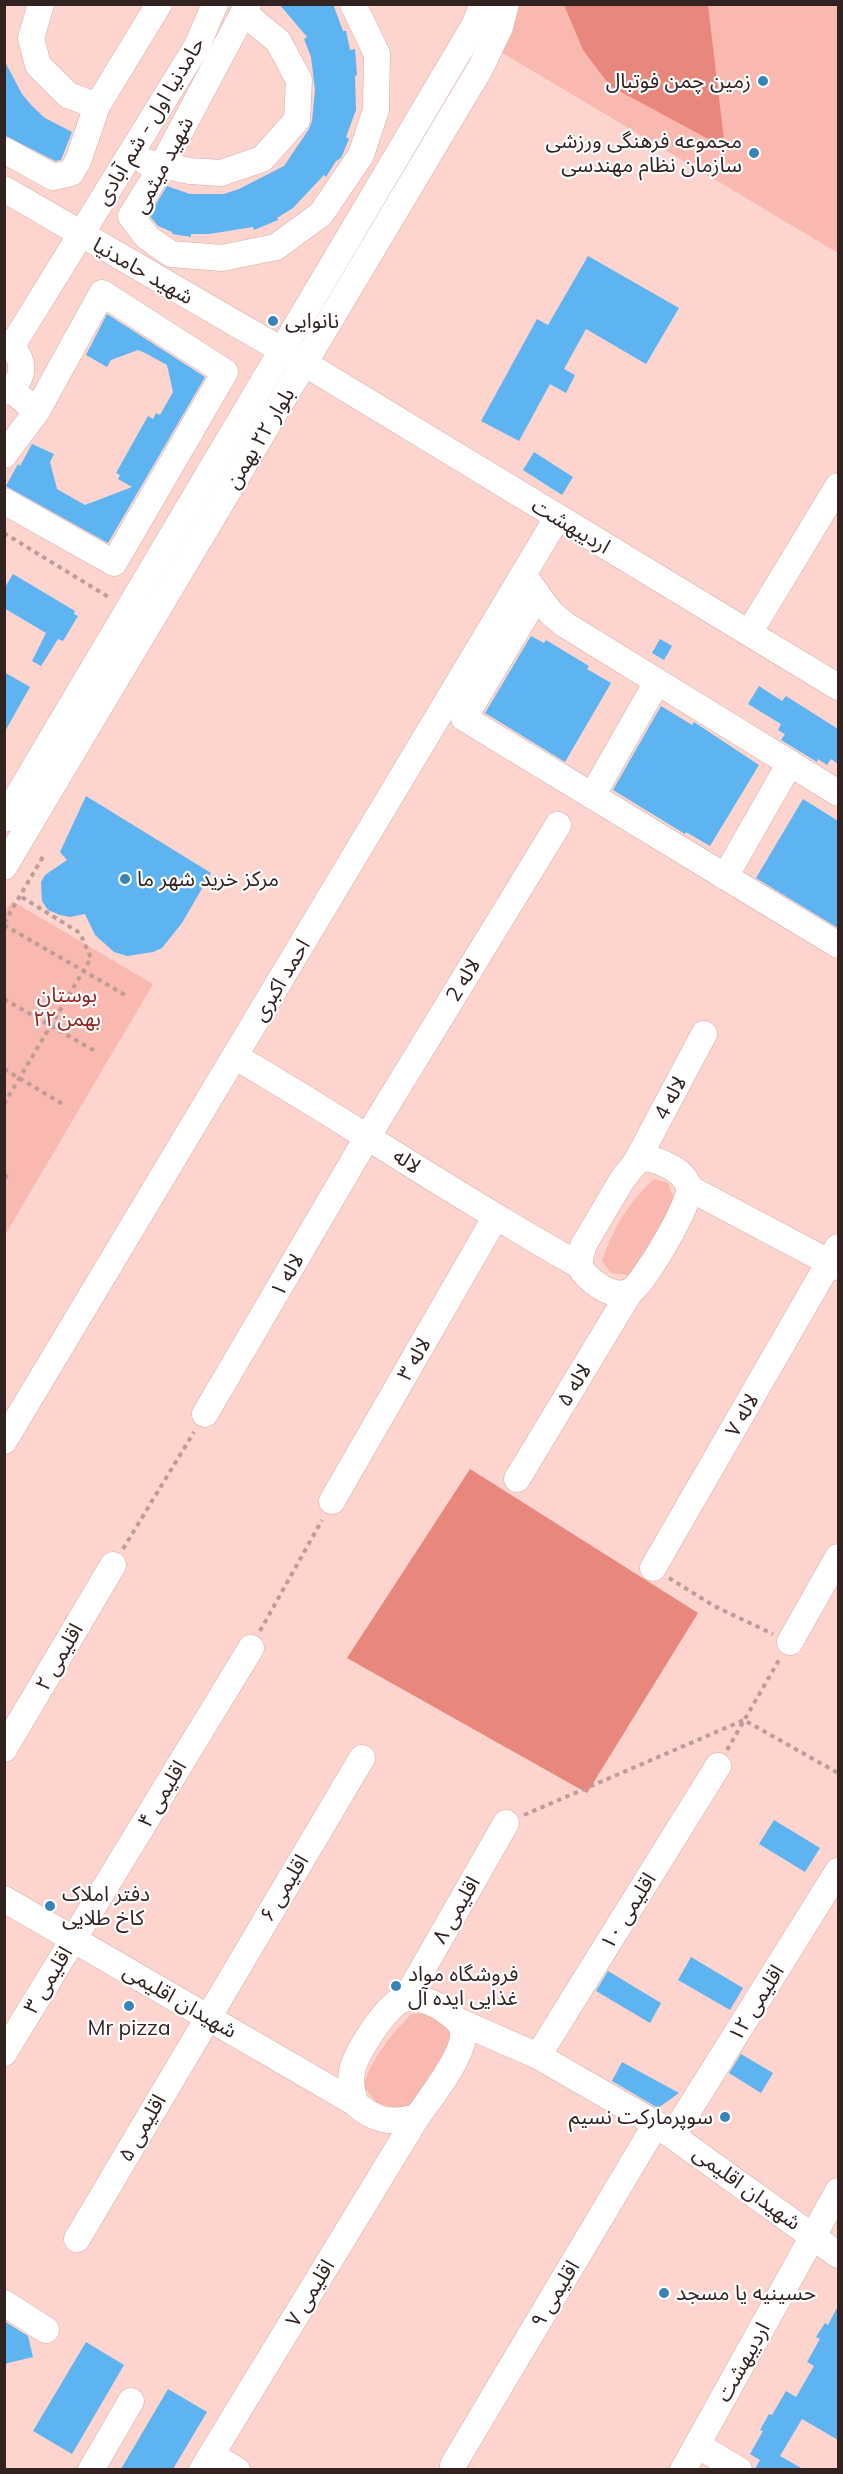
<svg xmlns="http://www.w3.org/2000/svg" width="843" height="2474" font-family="Mulish,'Noto Sans Arabic',sans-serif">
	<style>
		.green { fill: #f9b9b0 }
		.forest { fill: #e8877c }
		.building { fill: #5eb4f0 }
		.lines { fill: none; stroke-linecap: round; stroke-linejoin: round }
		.minor-casing { stroke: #d3aba5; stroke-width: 27 }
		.path { stroke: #be9c97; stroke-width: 4; stroke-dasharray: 4.5 4.5; stroke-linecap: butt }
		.minor { stroke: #fff; stroke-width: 26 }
		.poi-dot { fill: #3884b7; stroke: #fff; stroke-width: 2 }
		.labels { text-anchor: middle; stroke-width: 4.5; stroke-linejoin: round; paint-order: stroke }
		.poi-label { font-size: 21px; fill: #322220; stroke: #fff; text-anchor: start }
		.street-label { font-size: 21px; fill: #322220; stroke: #fff }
		.park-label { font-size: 21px; fill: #95231f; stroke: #fff }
	</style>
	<rect width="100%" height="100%" fill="#fed4ce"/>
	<!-- green -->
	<g class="green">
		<path d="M505,5H838V253L501,52Z"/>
		<path d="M12,901L153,984L5,1235L4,913Z"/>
		<path d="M654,1179L668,1183L675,1202L654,1242L630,1275L611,1273L602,1261C612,1230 629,1201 654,1179Z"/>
		<path d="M433,2013L445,2019L453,2037L415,2112L379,2106L364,2087C366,2065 396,2028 412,2014Z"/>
	</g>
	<!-- forest -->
	<g class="forest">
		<path d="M564,5H708L725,148L610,86L583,50Z"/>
		<path d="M470,1469L698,1613L587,1793L347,1658Z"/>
	</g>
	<!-- building -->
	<g class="building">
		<path d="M279,4H333L343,31H346L350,50L355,49L357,75L355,76L356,110L346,137L349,139L341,158L336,161L326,177L324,175L293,208L277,218L278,220L254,230L253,227L209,234H191V237L172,234V232L158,226L149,215L167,186L190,194H224L239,189L284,166L309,129L312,121L315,90L311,57L304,39L307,37Z"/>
		<path d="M4,60L22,94L32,106L45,118L72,132L61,160L55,161L4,135Z"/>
		<path d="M588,256L679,308L646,364L586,329L564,369L575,375L566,393L550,384L519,441L481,421L537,319L548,325Z"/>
		<path d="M107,314L205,377L108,543L6,486L18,464L20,466L32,444L54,454L50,462L57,489L85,505L132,487L118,479L120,475L116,473L148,416L153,419L156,413L160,415L173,392L167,365L145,353L138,350L111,360L107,367L86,355Z"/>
		<path d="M534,452L573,477L562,495L523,470Z"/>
		<path d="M13,574L75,611L74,614L78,616L63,641L58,639L41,666L32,661L46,633L4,608V589Z"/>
		<path d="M531,636L544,643L546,640L589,666L587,669L611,683L565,762L485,713Z"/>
		<path d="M660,639L672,646L664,660L652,653Z"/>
		<path d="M4,672L30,687L4,733Z"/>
		<path d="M759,686L782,701L786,696L838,729V764L831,759L827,765L818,759L817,762L781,740L785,734L778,730L781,724L748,704Z"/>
		<path d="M661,706L692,725L694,722L759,765L710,846L686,832L685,834L613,790Z"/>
		<path d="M86,796L211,873L182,923L162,948L153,952L127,956L114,952L95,935L85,914L70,917L60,915L48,910L42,901L41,882L45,875L67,860L60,852Z"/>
		<path d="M803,799L838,821V928L756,878Z"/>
		<path d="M774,1820L820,1848L805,1872L759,1844Z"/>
		<path d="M691,1957L743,1988L730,2010L678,1980Z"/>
		<path d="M608,1971L661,2003L650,2023L596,1991Z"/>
		<path d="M741,2054L773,2073L761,2093L729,2073Z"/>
		<path d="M622,2062L679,2093L658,2108L612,2081Z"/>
		<path d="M838,2306V2440L802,2419L780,2456L803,2469H755L760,2460L750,2454L763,2431L760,2430L769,2414L772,2415L786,2391L796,2397L814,2366L807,2362L820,2339L816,2337L825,2323L828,2325Z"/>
		<path d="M4,2321L28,2336L33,2357L4,2364Z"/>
		<path d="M86,2342L124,2365L72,2454L33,2431Z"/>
		<path d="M168,2389L207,2412L173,2469H121Z"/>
	</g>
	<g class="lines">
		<defs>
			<g id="minor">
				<path d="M41,4L31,38L38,65L68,95L97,106"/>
				<path d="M248,4L162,166L131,216L147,237L171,254L222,258L276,247L321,214L361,155L376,110L377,54L353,4"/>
				<path d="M4,150L53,177L71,173L78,161L97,106L159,4"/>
				<path d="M146,162L190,171L221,173L262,159L297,120L299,80L278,41L244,13"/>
				<path d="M4,189L304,363L838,687"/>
				<path d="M4,343C26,353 28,382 4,392"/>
				<path d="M12,346L197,46L215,4"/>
				<path d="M4,455L37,411L10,389"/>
				<path d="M4,501L114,563L225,372L102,293L37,411"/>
				<path d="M530,584L551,613L564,624L838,793"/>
				<path d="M537,596L464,718L838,945"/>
				<path d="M749,633L838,486"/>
				<path d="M592,796L657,682"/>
				<path d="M4,819L474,26L483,4"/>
				<path d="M4,867L481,67L500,27L506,4"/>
				<path d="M725,877L790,763"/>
				<path d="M236,1057C351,1124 462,1200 579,1265"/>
				<path d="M645,1158C661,1161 684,1170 689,1187C693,1201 644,1282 632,1290C614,1302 587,1280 579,1265L583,1246L622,1180L636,1162Z"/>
				<path d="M636,1162L704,1034"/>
				<path d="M689,1188L838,1267"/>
				<path d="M205,1414L368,1136L558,825"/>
				<path d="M4,1441L557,518"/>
				<path d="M517,1479L630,1292"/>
				<path d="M332,1501L495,1218"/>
				<path d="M653,1568L838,1247"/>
				<path d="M790,1642L838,1557"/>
				<path d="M4,1749L113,1565"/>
				<path d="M4,1899L355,2103C374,2121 392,2124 417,2117C429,2100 465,2055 463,2033C463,2024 454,2017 447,2012C437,2004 417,1995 404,1999C387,2003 358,2051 353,2067C349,2080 352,2091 355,2103"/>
				<path d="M406,1998L506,1823"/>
				<path d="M458,2021L538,2056L656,2124L838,2255"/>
				<path d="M4,2053L251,1648"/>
				<path d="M538,2056L718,1766"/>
				<path d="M673,2135L838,1871"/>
				<path d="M77,2239L362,1758"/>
				<path d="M4,2303L46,2330"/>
				<path d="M697,2445L739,2470"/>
				<path d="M211,2455L237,2470"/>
				<path d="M453,2465L656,2124"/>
				<path d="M91,2470L131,2401"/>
				<path d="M202,2470L417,2117"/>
				<path d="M683,2470L838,2191"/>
			</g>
		</defs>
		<!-- minor casing -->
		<use href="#minor" class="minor-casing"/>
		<!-- path -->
		<g class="path">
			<path d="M4,533L110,598"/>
			<path d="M4,923L44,855"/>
			<path d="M4,925L127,996"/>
			<path d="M4,999L95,1051"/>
			<path d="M4,1069L64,1105"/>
			<path d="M4,1104L91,958L80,933L20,896"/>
			<path d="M4,1175L11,1179"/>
			<path d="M123,1549L194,1432"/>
			<path d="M669,1578L714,1606L773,1634"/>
			<path d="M260,1631L322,1520"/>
			<path d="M727,1750L779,1660"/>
			<path d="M524,1815L744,1720L838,1773"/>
		</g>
		<!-- minor -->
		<use href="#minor" class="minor"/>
	</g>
	<!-- markers -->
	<g class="poi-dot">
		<circle cx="763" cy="81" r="6"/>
		<circle cx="754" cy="153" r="6"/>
		<circle cx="273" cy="321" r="6"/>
		<circle cx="125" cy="879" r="6"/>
		<circle cx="50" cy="1906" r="6"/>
		<circle cx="396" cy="1986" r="6"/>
		<circle cx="129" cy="2006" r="6"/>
		<circle cx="725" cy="2117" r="6"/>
		<circle cx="664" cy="2293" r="6"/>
	</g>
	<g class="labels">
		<!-- poi labels -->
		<g class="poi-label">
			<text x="751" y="88" text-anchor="end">زمین چمن فوتبال</text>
			<text x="742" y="148" text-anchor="end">مجموعه فرهنگی ورزشی<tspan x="742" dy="24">سازمان نظام مهندسی</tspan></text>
			<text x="285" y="328">نانوایی</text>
			<text x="137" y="886">مرکز خرید شهر ما</text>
			<text x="62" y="1901">دفتر املاک<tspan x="62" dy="24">کاخ طلایی</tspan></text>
			<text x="408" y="1981">فروشگاه مواد<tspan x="408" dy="24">غذایی ایده آل</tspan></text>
			<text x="129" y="2035" text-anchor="middle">Mr pizza</text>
			<text x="713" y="2124" text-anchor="end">سوپرمارکت نسیم</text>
			<text x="676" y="2300">حسینیه یا مسجد</text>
		</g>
		<!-- street labels -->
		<g class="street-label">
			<text transform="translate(150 121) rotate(-59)" y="7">حامدنیا اول - شم آبادی</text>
			<text transform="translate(163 165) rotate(-62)" y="7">شهید میثمی</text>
			<text transform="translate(143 271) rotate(30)" y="7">شهید حامدنیا</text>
			<text transform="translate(260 438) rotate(-59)" y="7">بلوار ۲۲ بهمن</text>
			<text transform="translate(571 526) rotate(31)" y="7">اردیبهشت</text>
			<text transform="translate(281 980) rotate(-59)" y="7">احمد اکبری</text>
			<text transform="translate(463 980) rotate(-59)" y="7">لاله 2</text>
			<text transform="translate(670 1098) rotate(-62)" y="7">لاله 4</text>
			<text transform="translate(407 1161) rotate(33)" y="7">لاله</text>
			<text transform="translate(287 1275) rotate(-60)" y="7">لاله ۱</text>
			<text transform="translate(414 1359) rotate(-60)" y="7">لاله ۳</text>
			<text transform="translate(574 1385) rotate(-59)" y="7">لاله ۵</text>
			<text transform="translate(742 1415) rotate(-60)" y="7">لاله ۷</text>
			<text transform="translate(59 1657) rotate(-60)" y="7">اقلیمی ۲</text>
			<text transform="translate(162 1794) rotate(-59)" y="7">اقلیمی ۴</text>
			<text transform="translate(284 1888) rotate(-59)" y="7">اقلیمی ۶</text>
			<text transform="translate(456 1910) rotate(-60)" y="7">اقلیمی ۸</text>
			<text transform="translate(628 1911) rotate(-58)" y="7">اقلیمی ۱۰</text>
			<text transform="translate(48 1980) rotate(-59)" y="7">اقلیمی ۳</text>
			<text transform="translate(180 2001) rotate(30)" y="7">شهیدان اقلیمی</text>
			<text transform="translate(756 2003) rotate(-58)" y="7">اقلیمی ۱۲</text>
			<text transform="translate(142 2128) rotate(-60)" y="7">اقلیمی ۵</text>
			<text transform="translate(747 2188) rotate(36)" y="7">شهیدان اقلیمی</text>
			<text transform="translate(310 2293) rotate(-59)" y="7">اقلیمی ۷</text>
			<text transform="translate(555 2294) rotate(-59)" y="7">اقلیمی ۹</text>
			<text transform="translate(743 2362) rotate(-61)" y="7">اردیبهشت</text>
		</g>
		<!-- park labels -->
		<g class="park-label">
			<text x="67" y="1002">بوستان<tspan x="67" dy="24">۲۲بهمن</tspan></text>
		</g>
	</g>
	<!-- border -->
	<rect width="843" height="2474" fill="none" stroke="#322220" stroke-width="12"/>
</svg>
